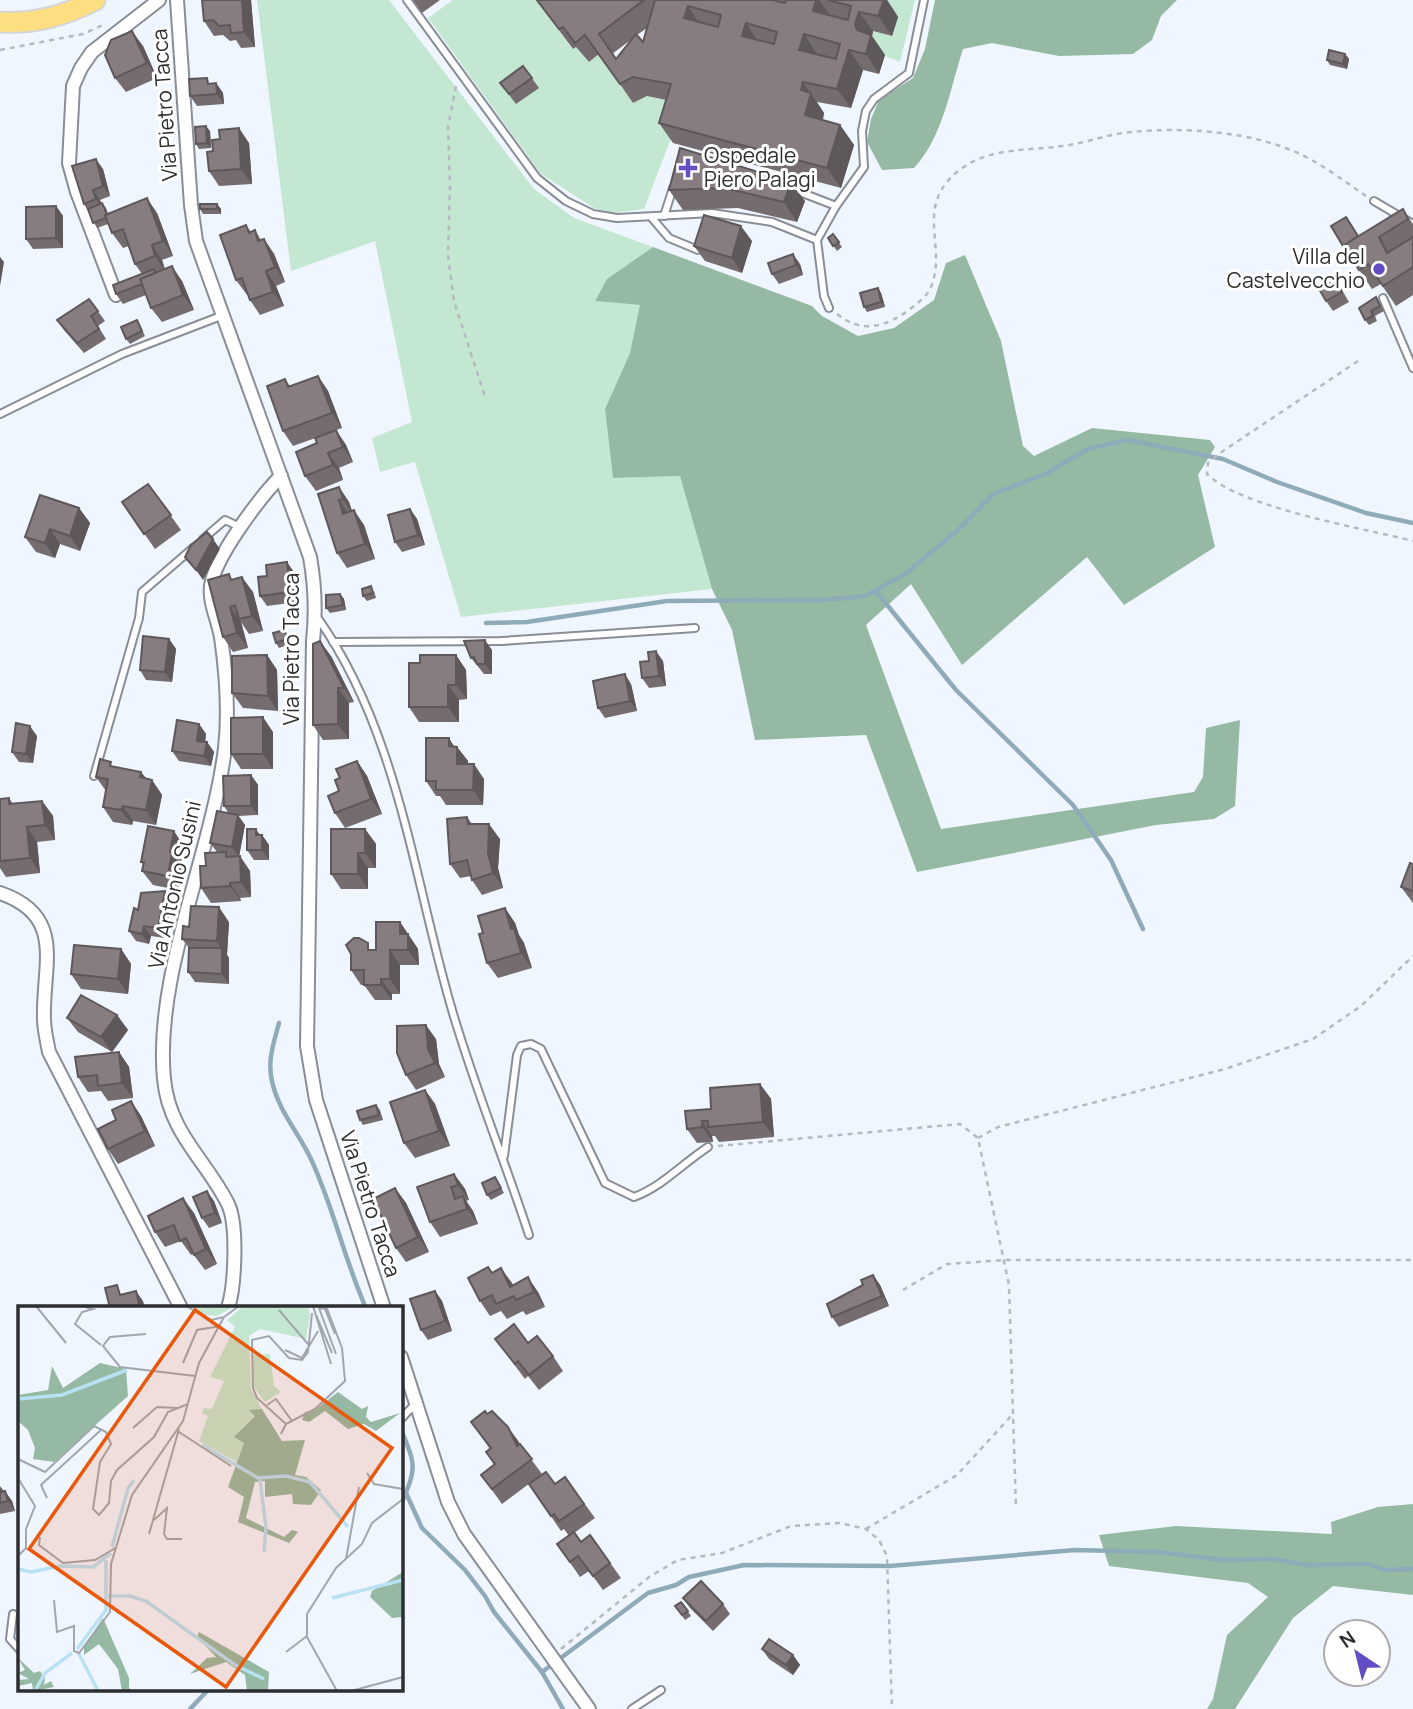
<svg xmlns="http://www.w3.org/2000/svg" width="1413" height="1709" font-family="Manrope,sans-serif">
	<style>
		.green { fill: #c3e7d0 }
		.forest { fill: #95b9a3 }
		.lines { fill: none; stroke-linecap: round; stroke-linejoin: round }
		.stream { stroke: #8fabba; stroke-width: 4.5 }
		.service-casing { stroke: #898e96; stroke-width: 10 }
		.minor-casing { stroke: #898e96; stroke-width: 16 }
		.primary-casing { stroke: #d5d5d6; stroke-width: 23 }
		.path { stroke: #b5bac1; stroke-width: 2.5; stroke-dasharray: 5 5; stroke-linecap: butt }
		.service { stroke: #fff; stroke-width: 6 }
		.minor { stroke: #fff; stroke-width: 12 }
		.primary { stroke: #fddf82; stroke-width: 19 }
		.wall { fill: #746c6f; fill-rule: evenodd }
		.shaded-wall { fill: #5e585a }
		.building { fill: #877d81; stroke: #5e585a; stroke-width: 2; fill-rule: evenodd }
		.poi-dot { fill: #634dc5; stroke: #fff; stroke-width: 2.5 }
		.labels { text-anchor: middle; stroke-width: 6; stroke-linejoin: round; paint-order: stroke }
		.street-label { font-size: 21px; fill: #2c2e31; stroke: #fff }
		.poi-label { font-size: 21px; fill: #2c2e31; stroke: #fff; text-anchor: start }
		.inset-river { fill: none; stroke: #b9e1f4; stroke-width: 3.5 }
		.inset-road { fill: none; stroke: #a2a6ad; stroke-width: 2 }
		.view { fill: #e8590c; fill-opacity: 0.15; stroke: #e8590c; stroke-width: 3.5 }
		.inset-edge { fill: none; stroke: #2c2e31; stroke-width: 3.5 }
	</style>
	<rect width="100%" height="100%" fill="#f0f6ff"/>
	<!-- green -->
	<g class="green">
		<path d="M257,0H389L534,189L574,218L653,247L607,279L595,301L641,305L630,353L605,409L613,478L680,476L712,589L461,617L415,462L380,472L372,438L412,422L375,241L291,271Z"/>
		<path d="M453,0H536L572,49L576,47L589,62L599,54L633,103L647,96L684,104L644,209L613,213L594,208L541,174L428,18Z"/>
		<path d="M882,0H915L900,62L871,50L869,44L873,31L892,36L898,17Z"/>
	</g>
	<!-- forest -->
	<g class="forest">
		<path d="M935,0H1177L1161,16L1152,40L1133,54L1059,56L992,43L963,49C950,89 943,137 914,168L882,170L867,142L871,119L879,100L913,78L925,49Z"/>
		<path d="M653,247L812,306L822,316L858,336L894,328L934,300L946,263L965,255L1001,341L1023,446L1034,456L1092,428L1210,440L1215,447L1198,475L1215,547L1124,605L1087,557L962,665L911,584L866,625L941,829L1194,792L1203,777L1206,728L1240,720L1235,806L1214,819L1156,825L917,872L866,735L755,740L732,630L712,589L680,476L613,478L605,409L630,353L640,305L595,301L607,279Z"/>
		<path d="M1413,1504V1595L1333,1586L1293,1618L1235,1709H1207L1213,1699L1227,1635L1268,1597L1248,1583L1109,1566L1099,1535L1176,1526L1332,1534L1331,1522L1378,1507Z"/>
	</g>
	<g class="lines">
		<!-- stream -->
		<g class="stream">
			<path d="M875,590L956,690L1073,805L1111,860L1143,929"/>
			<path d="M486,623L527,622L667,601L821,600L865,596L905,574L957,531L993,494L1045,474L1088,449L1127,440L1223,459L1277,482L1366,513L1413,523"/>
			<path d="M279,1023C274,1042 267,1061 272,1081C278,1110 298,1132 310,1157C333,1205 344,1259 366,1308"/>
			<path d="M401,1430C417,1467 416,1468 401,1505"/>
			<path d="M406,1493L422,1528L465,1570L485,1596L494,1612L542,1672L563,1709"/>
			<path d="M542,1672L648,1593L676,1585L689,1577L744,1565L890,1566L1075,1550L1158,1552L1223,1560L1274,1559L1307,1565L1368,1564L1385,1570L1413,1569"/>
			<path d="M190,1709L208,1690"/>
		</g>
		<defs>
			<g id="service">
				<path d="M407,0L537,178L566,201L593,214L617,218L712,213L772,222L817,240L824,296L829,308"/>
				<path d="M792,189L836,206"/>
				<path d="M1374,201L1413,224"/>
				<path d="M664,216L673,188"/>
				<path d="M652,218L669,238L698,250"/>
				<path d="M817,240L836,206L864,167L862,131L866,111L874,99L909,73L924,0"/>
				<path d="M1383,298L1413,368"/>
				<path d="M0,414L122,354L221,316"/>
				<path d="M203,539L225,520L240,527"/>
				<path d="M317,617C397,729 413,874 450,1003C472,1081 504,1158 529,1235"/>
				<path d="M333,642L501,641L695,628"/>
				<path d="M94,776L139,618L142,592L193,548"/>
				<path d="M504,1156L517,1055L521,1046L531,1044L541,1049L605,1183L634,1197C663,1186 682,1164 708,1147"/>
				<path d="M401,1419L415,1404"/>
				<path d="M13,1614L10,1639L19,1649"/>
				<path d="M632,1709L661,1690"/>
			</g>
			<g id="minor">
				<path d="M177,0L191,205L196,241L310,557C315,585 316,613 313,641L307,1046L316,1100L384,1308"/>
				<path d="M116,295L77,192L69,163L73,86L81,68L92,52L159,0"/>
				<path d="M0,893C67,916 42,966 44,1019C44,1030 47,1041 49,1052L181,1308"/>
				<path d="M228,1308C235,1286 238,1225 228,1204C206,1160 169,1133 164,1079C154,975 212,853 225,748C229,713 226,672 221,637C218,620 209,603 211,586C214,558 261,496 281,476"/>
				<path d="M401,1357L448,1502L464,1534L589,1709"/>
			</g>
			<path id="primary" d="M0,22C35,24 64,16 95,0"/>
		</defs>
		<!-- service casing -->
		<use href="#service" class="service-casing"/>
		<!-- minor casing -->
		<use href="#minor" class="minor-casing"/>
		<!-- primary casing -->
		<use href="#primary" class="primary-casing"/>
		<!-- path -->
		<g class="path">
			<path d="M0,50L83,34L103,25"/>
			<path d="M456,86L448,127L450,185L448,256L454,301L486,400"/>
			<path d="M837,314C862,334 885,327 909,310C917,303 927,297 931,287C948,246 912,205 961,169C991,147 1027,151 1063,146C1086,143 1108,134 1131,132C1184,127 1249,131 1298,153C1322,164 1344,181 1366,196"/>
			<path d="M1358,361L1220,453L1208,463L1207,474C1241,508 1363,528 1413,541"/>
			<path d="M978,1138L998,1127L1225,1069L1313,1039L1361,1006L1413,956"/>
			<path d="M718,1146L960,1124L978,1138L1009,1285L1016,1508"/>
			<path d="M903,1290L947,1264L1006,1260H1413"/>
			<path d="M866,1529L957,1475L1013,1414"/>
			<path d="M561,1649L649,1577L678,1560L722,1553L791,1526L840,1523L866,1529L879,1540L887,1556L892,1709"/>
		</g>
		<!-- service -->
		<use href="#service" class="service"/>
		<!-- minor -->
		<use href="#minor" class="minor"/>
		<!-- primary -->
		<use href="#primary" class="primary"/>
	</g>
	<!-- wall -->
	<g class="wall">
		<path d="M202,0H251L255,47L241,48L236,40L230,41L223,35L214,36L204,21Z"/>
		<path d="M413,0H440L422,13Z"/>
		<path d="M536,0H887L898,17L892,36L873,31L872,36L885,55L879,74L863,70L851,108L817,102L824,113L823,120L840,125L854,145L841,188L673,143L659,123L666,100L647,96L633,103L599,54L589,62L576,47L573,49ZM647,28L643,42L637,35ZM632,39L616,59L612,54Z"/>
		<path d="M143,46L157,78L126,92L115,78Z"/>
		<path d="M1345,54L1349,59L1347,69L1330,65L1327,60Z"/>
		<path d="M523,66L539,88L516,104L500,83Z"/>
		<path d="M212,83H216L223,93L224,104L197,106L190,96Z"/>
		<path d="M210,131L211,148L199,149L196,144Z"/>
		<path d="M249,143L252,184L219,186L209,171L213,151Z"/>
		<path d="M680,148L805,201L797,222L738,208L683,210L669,190Z"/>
		<path d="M103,169L110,196L100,200L101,203H102L106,208L108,214L157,213L173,256L162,260L165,269L182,281L194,310L162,322L151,308L146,295L123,304L116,294L142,274L135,264L129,246L123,248L112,233L108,224L97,228L84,204Z"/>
		<path d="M217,204L221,209V214H203L200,209Z"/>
		<path d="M56,206L63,216V248L33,249L26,239Z"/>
		<path d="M1403,209L1413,224V295L1396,306L1381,284L1372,289L1343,246Z"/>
		<path d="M246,225L251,232L255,230L261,240L264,239L274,254L285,282L276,286L284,306L260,315L250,300L248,294L247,295L236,280Z"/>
		<path d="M833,234L842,247L837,251L828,238Z"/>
		<path d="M752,241L742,273L705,261L694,246Z"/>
		<path d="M800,264L803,275L779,284L772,274Z"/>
		<path d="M1336,280L1349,302L1333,311L1326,301Z"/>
		<path d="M878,288L881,293L885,307L867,312L864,307Z"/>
		<path d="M89,299L105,321L98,326L106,339L84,353L64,330L57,320Z"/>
		<path d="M1379,302L1384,311L1375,316L1377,321L1369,325L1365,320Z"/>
		<path d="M137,320L145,336L130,344L126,339Z"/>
		<path d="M318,376L328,391L342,428L336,430L346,445L353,462L339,468L343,480L316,491L305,476L317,443L324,435L293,446L283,431L285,379L290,386Z"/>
		<path d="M148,484L181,530L155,549L122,502Z"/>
		<path d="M339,487L349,502L352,511L364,525L375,559L347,568L337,553Z"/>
		<path d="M79,508L90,523L80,551L60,544L55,558L36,552L25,537Z"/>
		<path d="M410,509L417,519L425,545L402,552L395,542Z"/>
		<path d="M294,572L297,602L267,606L260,596L267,576Z"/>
		<path d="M233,580L253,592L263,631L249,634L241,622L248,648L233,652L223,637Z"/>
		<path d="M374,591L376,598L367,601L363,596Z"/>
		<path d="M340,594L344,599L346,610L330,613L326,608Z"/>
		<path d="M288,635L291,644L279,648L276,643Z"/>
		<path d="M169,639L176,649L172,682L146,680L140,670Z"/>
		<path d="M492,650V674H484L471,658Z"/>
		<path d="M267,655L277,670L278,711L243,708L232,693Z"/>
		<path d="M456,655L466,670L467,699L459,700V722H419L409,707L420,663Z"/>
		<path d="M331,656L354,702L349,703V739L323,740L313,725Z"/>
		<path d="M663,661L666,686L649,688L642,678Z"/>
		<path d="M631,684L637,711L605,718L598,708Z"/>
		<path d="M199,724L206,734L205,742H207L214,752L211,766L179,761L172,751Z"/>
		<path d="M273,732V769H241L231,754Z"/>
		<path d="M37,736L33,763L19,762L12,752Z"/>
		<path d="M454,746L457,747L468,761V764L484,779L483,805H446L440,796H436L426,781Z"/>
		<path d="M357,761L367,776L382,814L345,828L335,813L339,791Z"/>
		<path d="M115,767L141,772L146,778L152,780L162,795L156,825L133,821L132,825L113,822L103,807L106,791L96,777Z"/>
		<path d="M251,775L258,785V815L238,816L245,825L239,856L250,871L251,897L240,898L241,901L211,903L201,888L217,852L210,843L229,814L224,806Z"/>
		<path d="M9,798L13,804L42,801L53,816L55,840L37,842L40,873L6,877L0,868V799Z"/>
		<path d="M467,817L472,824L500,839L498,868L503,888L482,895L472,880L471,876L460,878L450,864Z"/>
		<path d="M365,829L376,844V868H368V889H341L331,874Z"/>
		<path d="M260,835H262L269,845V860H254L247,850Z"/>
		<path d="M184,846L181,864L183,867L178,890L153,885L142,871L143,865L141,862Z"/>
		<path d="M1413,864V903L1401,887Z"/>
		<path d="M172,901L165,938L151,936L149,944L136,941L129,931L138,910Z"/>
		<path d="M505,908L515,923L519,935L524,943L532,968L498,978L487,963L483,933Z"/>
		<path d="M229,922L227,955L229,958V984L195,982L188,972L189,948L182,939L189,927Z"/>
		<path d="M400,922L418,949L419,965H400V994H392V1000H375L364,985H361L351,970L373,950H376Z"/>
		<path d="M121,949L131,964L128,994L81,989L71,974Z"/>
		<path d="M117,1015L128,1030L112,1052L78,1032L67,1018Z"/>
		<path d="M436,1039L439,1064L445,1077L416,1090L406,1075Z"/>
		<path d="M119,1052L129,1067L133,1098L108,1101L101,1091L88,1092L78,1077Z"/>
		<path d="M760,1084L771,1099L774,1137L719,1142L715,1136H712L713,1142L697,1143L687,1129L711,1109Z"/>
		<path d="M425,1090L435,1104L450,1146L415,1158L404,1143Z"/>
		<path d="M131,1101L141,1116L155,1146L118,1164L108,1149L116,1120Z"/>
		<path d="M376,1105L380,1110L383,1120L363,1125L360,1120Z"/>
		<path d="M454,1174L465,1189L469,1200L466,1201L473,1211L478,1224L440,1237L430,1222Z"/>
		<path d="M495,1177L504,1193L491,1200L487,1195Z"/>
		<path d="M395,1188L406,1203L429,1252L406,1262L396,1248Z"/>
		<path d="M214,1201L222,1223L209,1228L202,1218Z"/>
		<path d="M194,1213L217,1264L205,1270L193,1254L191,1255L181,1241L165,1247L155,1232Z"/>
		<path d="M492,1273L512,1283L513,1286L538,1292L545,1307L526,1315L523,1311L507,1319L501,1311L490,1316L480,1301Z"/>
		<path d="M873,1275L880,1285L889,1306L839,1327L832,1317Z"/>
		<path d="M435,1291L442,1301L452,1331L428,1340L421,1330Z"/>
		<path d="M495,1339L528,1343L553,1356L563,1371L539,1390L528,1376L525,1379Z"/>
		<path d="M471,1422L520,1444L542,1474L502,1504L481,1475L494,1465L486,1452L490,1449Z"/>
		<path d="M565,1477L595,1518L574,1533L581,1542L590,1535L621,1578L603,1590L589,1571L580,1577L557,1544L569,1536L564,1529L561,1531L529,1484H555Z"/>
		<path d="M0,1486L12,1501L15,1511L0,1514Z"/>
		<path d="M683,1598L723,1604L730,1614L713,1631L690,1608Z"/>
		<path d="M681,1602L691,1616L685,1620L675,1606Z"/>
		<path d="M762,1649L793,1655L800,1665L793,1675L769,1659Z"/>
	</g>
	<!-- shaded-wall -->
	<g class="shaded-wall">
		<path d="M242,0H251L255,47L244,32Z"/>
		<path d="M816,0H819L831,17L813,11Z"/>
		<path d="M884,0H887L898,17L892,36L878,16Z"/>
		<path d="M688,6L701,26L684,18Z"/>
		<path d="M859,12L873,31L872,36L885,55L879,74L866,54L857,30L855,24Z"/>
		<path d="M746,23L759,43L742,36Z"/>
		<path d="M132,31L143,46L157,78L147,63Z"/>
		<path d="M804,34L817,54L813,70L799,50Z"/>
		<path d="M849,50L863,70L851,108L837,89Z"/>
		<path d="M1345,54L1349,59L1347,69L1343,64Z"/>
		<path d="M803,82L824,113L819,135L805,115L801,90Z"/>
		<path d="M216,83L223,93L224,104L217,94Z"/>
		<path d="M840,125L854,145L841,188L827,168Z"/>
		<path d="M206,126L210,131L211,148L207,143Z"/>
		<path d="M239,128L249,143L252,184L241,169Z"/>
		<path d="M96,159L103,169L110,196L103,186Z"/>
		<path d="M791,182L805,201L797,222L784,202Z"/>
		<path d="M93,190L100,200L103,209L96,199Z"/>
		<path d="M147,198L157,213L173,256L163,241Z"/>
		<path d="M217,204L221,209V214L217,209Z"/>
		<path d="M56,206L63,216V248L56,238Z"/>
		<path d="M741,226L752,241L742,273L732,258Z"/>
		<path d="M264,239L274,254L285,282L275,267Z"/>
		<path d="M152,245L162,260L165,271L155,256Z"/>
		<path d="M793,254L800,264L803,275L796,265Z"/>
		<path d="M0,257L4,262L0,286Z"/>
		<path d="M172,266L182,281L194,310L183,295Z"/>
		<path d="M266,271L276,286L284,306L273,292Z"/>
		<path d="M878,288L881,293L885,307L881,302Z"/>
		<path d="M318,376L328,391L342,428L332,413Z"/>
		<path d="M336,430L346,445L353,462L343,447Z"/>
		<path d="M328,453L339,468L343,480L333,465Z"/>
		<path d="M339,487L349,502L353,514L343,499Z"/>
		<path d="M339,500L349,515L343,514Z"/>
		<path d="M79,508L90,523L80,551L70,536Z"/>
		<path d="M410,509L417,519L425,545L418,535Z"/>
		<path d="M354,510L364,525L375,559L365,544Z"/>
		<path d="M50,529L60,544L55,558L45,543Z"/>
		<path d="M213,539L220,549L203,580L196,570Z"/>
		<path d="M287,562L294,572L297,602L290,592Z"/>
		<path d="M242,577L253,592L263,631L252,616Z"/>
		<path d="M340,594L344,599L346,610L343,605Z"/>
		<path d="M230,607L241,622L248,648L237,633Z"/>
		<path d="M169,639L176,649L172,682L165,672Z"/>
		<path d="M485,640L492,650V674L485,664Z"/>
		<path d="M320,641L331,656L354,702L344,688Z"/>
		<path d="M656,651L663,661L666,686L659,676Z"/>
		<path d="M267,655L277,670L278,711L268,696Z"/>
		<path d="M456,655L466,670L467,699L456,685Z"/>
		<path d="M625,674L631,684L637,711L630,701Z"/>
		<path d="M448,685L459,700V722L448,707Z"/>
		<path d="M338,688L349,703V739L338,724Z"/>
		<path d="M263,717L273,732V769L263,754Z"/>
		<path d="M199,724L206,734L204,750L197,741Z"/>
		<path d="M30,726L37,736L33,763L26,754Z"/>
		<path d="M449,738L457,751V747L468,761L467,779L457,764L449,746Z"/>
		<path d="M207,742L214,752L211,766L204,756Z"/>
		<path d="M357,761L367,776L382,814L371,799Z"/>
		<path d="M474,764L484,779L483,805L473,790Z"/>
		<path d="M141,772L151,786L152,780L162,795L156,825L146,810L140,777Z"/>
		<path d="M251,775L258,785V815L251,806Z"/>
		<path d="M42,801L53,816L55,840L45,825Z"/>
		<path d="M123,806L133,821L132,825L121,810Z"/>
		<path d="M238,815L245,825L239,857L232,847Z"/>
		<path d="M489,824L500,839L498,868L503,888L493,873L488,853Z"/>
		<path d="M27,827L37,842L40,873L30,858Z"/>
		<path d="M256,829L262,838V835L269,845V860L262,850L256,835Z"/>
		<path d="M365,829L376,844V868L365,853Z"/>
		<path d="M174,831L184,846L181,864L183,867L178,890L168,876L170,852Z"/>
		<path d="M358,853L368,868V889L358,874Z"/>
		<path d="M240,856L250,871L251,897L241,882Z"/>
		<path d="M230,883L240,898L241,901L230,886Z"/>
		<path d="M165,891L172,901L165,938L158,928Z"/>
		<path d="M219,907L229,922L227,955L229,958V984L222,974V950L217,941Z"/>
		<path d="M505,908L515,923L519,935L524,943L532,968L521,953L511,929Z"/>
		<path d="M400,922L418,949L419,965L408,950L400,934Z"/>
		<path d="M144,926L151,936L149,944L142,934Z"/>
		<path d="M121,949L131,964L128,994L118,979Z"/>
		<path d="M390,950L400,965V994L390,979Z"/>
		<path d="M381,979L392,994V1000L381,985Z"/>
		<path d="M117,1015L128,1030L112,1052L101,1037Z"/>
		<path d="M426,1025L436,1039L439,1064L445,1077L435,1063L428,1049Z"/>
		<path d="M119,1052L129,1067L133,1098L122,1083Z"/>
		<path d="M760,1084L771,1099L774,1137L763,1122Z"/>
		<path d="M425,1090L435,1104L450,1146L439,1131Z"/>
		<path d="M131,1101L141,1116L155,1146L145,1131Z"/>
		<path d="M702,1121L712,1136L713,1142L702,1127Z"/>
		<path d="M454,1174L465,1189L469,1200L458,1185Z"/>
		<path d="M395,1188L406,1203L429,1252L418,1237Z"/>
		<path d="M207,1191L214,1201L222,1223L215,1213Z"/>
		<path d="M463,1196L473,1211L478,1224L467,1209Z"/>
		<path d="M183,1198L194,1213L217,1264L206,1249Z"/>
		<path d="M501,1268L512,1283L519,1298L510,1287Z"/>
		<path d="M873,1275L880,1285L889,1306L882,1296Z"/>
		<path d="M528,1277L538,1292L545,1307L534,1292Z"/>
		<path d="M136,1291L143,1301L145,1308H140Z"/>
		<path d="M435,1291L442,1301L452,1331L445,1321Z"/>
		<path d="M508,1427L519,1442L527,1461L517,1446Z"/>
		<path d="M5,1491L12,1501L15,1511L8,1501Z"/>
		<path d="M793,1655L800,1665L793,1675L786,1665Z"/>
	</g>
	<!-- building -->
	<g class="building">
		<path d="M202,0H242L244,32L231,33L230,25L219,26L213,20L204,21Z"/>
		<path d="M537,0H644L599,34L616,59L636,34L643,42L655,0H772L785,3L786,0H816L813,11L848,20L851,6L828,0H884L878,16L859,12L855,24L857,30L871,35L866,54L849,50L837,89L803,82L801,90L811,93L805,115L840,125L827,168L659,123L671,84L633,77L620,84L585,35L575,43L563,27L559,29ZM688,6L721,15L718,27L684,18ZM746,23L777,32L774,44L742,36ZM804,34L840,44L836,59L799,50Z"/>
		<path d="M132,31L147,63L115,78L105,55L111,40Z"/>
		<path d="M1329,50L1345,54L1343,64L1327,60Z"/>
		<path d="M523,66L532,78L509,94L500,83Z"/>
		<path d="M207,78L208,84L216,83L217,94L190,96L189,79Z"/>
		<path d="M206,126L207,143L196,144L195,127Z"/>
		<path d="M239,128L241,169L209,171L207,152L213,151L212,140L220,139L219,130Z"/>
		<path d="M680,148L791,182L784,202L724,188L669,190Z"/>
		<path d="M96,159L103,186L93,190L96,199L84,204L72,166Z"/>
		<path d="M147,198L163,241L152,245L155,256L135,264L123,229L112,233L105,215Z"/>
		<path d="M102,203L107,214L105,215L106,218L93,223L88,209Z"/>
		<rect x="200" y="204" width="17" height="5"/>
		<path d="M56,206V238L26,239V207Z"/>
		<path d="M1403,209L1408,219L1379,237L1387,253L1413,237V267L1383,286L1368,264L1359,270L1344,245Z"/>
		<path d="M704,215L741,226L732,258L694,246Z"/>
		<path d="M1346,217L1358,236L1343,246L1331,226Z"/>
		<path d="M246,225L249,233L255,230L258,241L264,239L275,267L266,271L273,292L250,300L242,278L236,280L220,235Z"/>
		<path d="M833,234L839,242L833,246L828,238Z"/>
		<path d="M793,254L796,265L772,274L768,263Z"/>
		<path d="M172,266L183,295L151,308L140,279Z"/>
		<path d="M154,269L155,273L140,279L142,284L116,294L113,285Z"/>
		<path d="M1336,280L1342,292L1326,301L1319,289Z"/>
		<path d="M878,288L881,302L864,307L860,293Z"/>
		<path d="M1376,297L1380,306L1371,311L1373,316L1365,320L1359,308Z"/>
		<path d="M89,299L98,311L91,316L99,329L77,343L57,320Z"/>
		<path d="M137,320L142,331L126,339L121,327Z"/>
		<path d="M318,376L332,413L283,431L267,386L285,379L288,387Z"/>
		<path d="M336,430L343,447L328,453L333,465L305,476L296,452L317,443L315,438Z"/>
		<path d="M148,484L171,515L144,534L122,502Z"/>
		<path d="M339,487L343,499L339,500L343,514L354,510L365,544L337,553L318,494Z"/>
		<path d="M40,495L79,508L70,536L50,529L45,543L25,537Z"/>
		<path d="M410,509L418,535L395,542L388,515Z"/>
		<path d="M207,532L213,539L196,570L185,557L191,545Z"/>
		<path d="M287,562L290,592L260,596L258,577L267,576L266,565Z"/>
		<path d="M229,574L231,580L242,577L252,616L239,619L235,605L230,607L237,633L223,637L208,580Z"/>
		<path d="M371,586L373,593L363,596L362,589Z"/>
		<path d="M340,594L343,605L326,608V595Z"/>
		<path d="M285,630L287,639L276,643L273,633Z"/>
		<path d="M143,636L169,639L165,672L140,670Z"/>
		<path d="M485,640V664H477L474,657L471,658L464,641Z"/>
		<path d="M320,641L344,688H338V724L313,725V644Z"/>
		<path d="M656,651L659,676L642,678L640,662L649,661L648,652Z"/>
		<path d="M267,655L268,696L232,693V656Z"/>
		<path d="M420,655H456V685H448V707H409V663H420Z"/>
		<path d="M625,674L630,701L598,708L593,681Z"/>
		<path d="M263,717V754H231V718Z"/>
		<path d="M177,720L199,724L197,741L207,742L204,756L172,751Z"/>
		<path d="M16,723L30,726L26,754L12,752Z"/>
		<path d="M426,738H449V746L457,747V764H474L473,790H436V781H426Z"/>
		<path d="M100,759L111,762L110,766L141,772L140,777L152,780L146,810L123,806L121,810L103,807L108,779L96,777Z"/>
		<path d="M357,761L371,799L335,813L328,796L339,791L335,780L340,778L336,769Z"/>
		<path d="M251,775V806H224L223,776Z"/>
		<path d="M9,798V804L42,801L45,825L27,827L30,858L0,861V799Z"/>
		<path d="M217,811L238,815L232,847L210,843Z"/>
		<path d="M467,817L468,824H489L488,853L493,873L472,880L467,860L450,864L447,819Z"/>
		<path d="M148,826L174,831L170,852H172L168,876L142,871L144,862H141Z"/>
		<path d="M247,829H256V835H262V850H247Z"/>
		<path d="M331,829H365V853H358V874H331Z"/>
		<path d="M226,852V857L240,856L241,882L230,883V886L201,888L200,866H206L205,853Z"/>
		<path d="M1410,863L1413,864V891L1401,887Z"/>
		<path d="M165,891L158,928L144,926L142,934L129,931L134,908L138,910L141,893Z"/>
		<path d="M191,906L219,907L217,941L182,939L183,926L189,927Z"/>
		<path d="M505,908L511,929L514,928L521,953L487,963L479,934L483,933L478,916Z"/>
		<path d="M376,922H400V934H408V950H390V979H381V985H364V970H351V954L346,945L354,938H359L368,943V950H376Z"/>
		<path d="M74,945L121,949L118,979L71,974Z"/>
		<path d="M189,948H222V974L188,972Z"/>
		<path d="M81,995L117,1015L101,1037L67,1018Z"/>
		<path d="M426,1025L428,1049L435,1063L406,1075L397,1053V1026Z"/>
		<path d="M119,1052L122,1083L98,1086L97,1075L78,1077L75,1057Z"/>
		<path d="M760,1084L763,1122L708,1127V1121H702V1127L687,1129L685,1111L711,1109L710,1088Z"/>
		<path d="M425,1090L439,1131L404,1143L390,1102Z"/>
		<path d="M131,1101L145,1131L108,1149L98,1129L116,1120L112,1110Z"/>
		<path d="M376,1105L379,1115L360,1120L357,1111Z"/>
		<path d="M454,1174L458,1185L451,1187L455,1199L463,1196L467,1209L430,1222L417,1187Z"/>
		<path d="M495,1177L501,1188L487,1195L482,1183Z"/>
		<path d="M395,1188L418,1237L396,1248L373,1199Z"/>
		<path d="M207,1191L215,1213L202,1218L193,1197Z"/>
		<path d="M183,1198L206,1249L194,1255L186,1238L180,1241L174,1225L155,1232L148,1216Z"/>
		<path d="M488,1267L492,1273L501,1268L510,1287L528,1277L534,1292L516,1300L514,1296L496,1304L492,1295L480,1301L468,1278Z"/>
		<path d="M873,1275L882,1296L832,1317L827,1304L863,1285L861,1280Z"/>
		<path d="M117,1285L120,1295L136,1291L140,1308H110L105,1288Z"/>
		<path d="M435,1291L445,1321L421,1330L410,1299Z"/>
		<path d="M514,1324L528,1343L537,1336L553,1356L529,1375L518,1361L515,1364L495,1339Z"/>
		<path d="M485,1411L487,1414L492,1411L508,1427L517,1446L520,1444L532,1459L492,1489L481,1475L495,1464L486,1452L491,1448L471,1422Z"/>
		<path d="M546,1472L555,1484L565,1477L584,1504L559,1521L554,1514L551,1516L529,1484Z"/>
		<path d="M0,1489L1,1492L5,1491L8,1501L0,1503Z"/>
		<path d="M574,1532L581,1542L590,1535L610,1563L593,1576L578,1556L570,1562L557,1544Z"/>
		<path d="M701,1581L723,1604L706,1621L683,1598Z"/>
		<path d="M681,1602L688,1611L682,1615L675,1606Z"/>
		<path d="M769,1639L793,1655L786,1665L762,1649Z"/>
	</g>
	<!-- markers -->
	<g class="poi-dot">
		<path d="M684.5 157.5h7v7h7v7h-7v7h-7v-7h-7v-7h7z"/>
		<circle cx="1379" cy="269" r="7"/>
	</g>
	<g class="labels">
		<!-- street labels -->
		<g class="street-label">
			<text transform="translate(165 105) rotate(-94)" y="7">Via Pietro Tacca</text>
			<text transform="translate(292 649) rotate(-90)" y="7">Via Pietro Tacca</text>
			<text transform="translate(175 885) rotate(-77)" y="7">Via Antonio Susini</text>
			<text transform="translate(370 1204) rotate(72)" y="7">Via Pietro Tacca</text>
		</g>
		<!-- poi labels -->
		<g class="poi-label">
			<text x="704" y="163">Ospedale<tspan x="704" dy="24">Piero Palagi</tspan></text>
			<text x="1365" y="264" text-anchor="end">Villa del<tspan x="1365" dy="24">Castelvecchio</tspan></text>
		</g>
	</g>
	<!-- overview -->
	<g transform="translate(18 1306)">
		<rect width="385" height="385" fill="#f0f6ff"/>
		<path d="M173,0H218L199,10L185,9ZM225,0H290L292,9L288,33L242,23L231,30L233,83L244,103L232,105L237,109L217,131L226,137L219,156L181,135L190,110L184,107L186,102L194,103L206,75L192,71L217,21L209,14ZM252,48L256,80L263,86L247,96L236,81L235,49Z" fill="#c3e7d0"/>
		<path d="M82,57L108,63L110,90L36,156L15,153L17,142L10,124L0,115V89L30,84L34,60L45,82ZM320,86L344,103L350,100L348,111L353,116L382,107L358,125L346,118L330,123L307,105L291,116L284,114L287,106L297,104ZM244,103L264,135L287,134L277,169L288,171L303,184L293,199L275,198L274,188L247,191V175L237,176L228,212L266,231L274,224L280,226L271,237L220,216L226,191L210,181L226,137L216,131L237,110L231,104ZM385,266V311L374,312L352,291L354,285ZM85,312L111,372V382L115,385H104L100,363L81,338L66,349V340ZM181,326L251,366L250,385H229L227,369L208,356L172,368L189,352L198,351L179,331ZM0,352L16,367L22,365L27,372L26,379L33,375L36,381L15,385L14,377L0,380V374L11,373L0,367L7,364Z" fill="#95b9a3"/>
		<path class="inset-river" d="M0,93L44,89L109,64M184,139L240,172L268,170L292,176L330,221M242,174L248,221L246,246M94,241L110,182L116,174M0,263L13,266L42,260L75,261L93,247M90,290H112L128,295L217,359L246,373M314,292L385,274M59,343L88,304V254M60,346L80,385M17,385L27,367L54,347"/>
		<path class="inset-road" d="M18,0L48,37M63,0L75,3L64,6L57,18L83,39M168,0L193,14L206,11L221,0M295,0L313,58M301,2L307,3L317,28M301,2L318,48M261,4L290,38M298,9L314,47M128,28L92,31L85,40L102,61L177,70M267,44L284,52L300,25M165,57L179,24L203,20M249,99L258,93L274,115M268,118L297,103L327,75L324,42L308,0M115,122L139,101L160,102M161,126L213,160M263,128L268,118L239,92L235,82L234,34L251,30L271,52L284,54L290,46L294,7M0,153L27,166L76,120L88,126L93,138L82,156L75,203L81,209L91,197L93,175L99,164L136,131L150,106L170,98M349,167L356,178L385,183M0,172L17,200L8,223V242L0,250M29,192L23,179L84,123M136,214L149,202L146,228L149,233H164M131,228L161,123M22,231L21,239L45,257L77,254L99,241M328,253L341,181M36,294L39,326L56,320V345L61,347L92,306L93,258L114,189L165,115L181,57L206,11M268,346L289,330M319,385L289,331V308L318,262L344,238L354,217L385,193M333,385L385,371"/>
		<path class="view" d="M177,4L374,142L208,381L11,243Z"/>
		<rect width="385" height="385" class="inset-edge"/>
	</g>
	<!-- north arrow -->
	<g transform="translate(1357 1653) rotate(325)"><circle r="33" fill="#ffffff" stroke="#ababad" stroke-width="2"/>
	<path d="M0-5L12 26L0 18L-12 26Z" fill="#634dc5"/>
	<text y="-10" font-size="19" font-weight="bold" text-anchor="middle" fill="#2c2e31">N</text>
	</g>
</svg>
